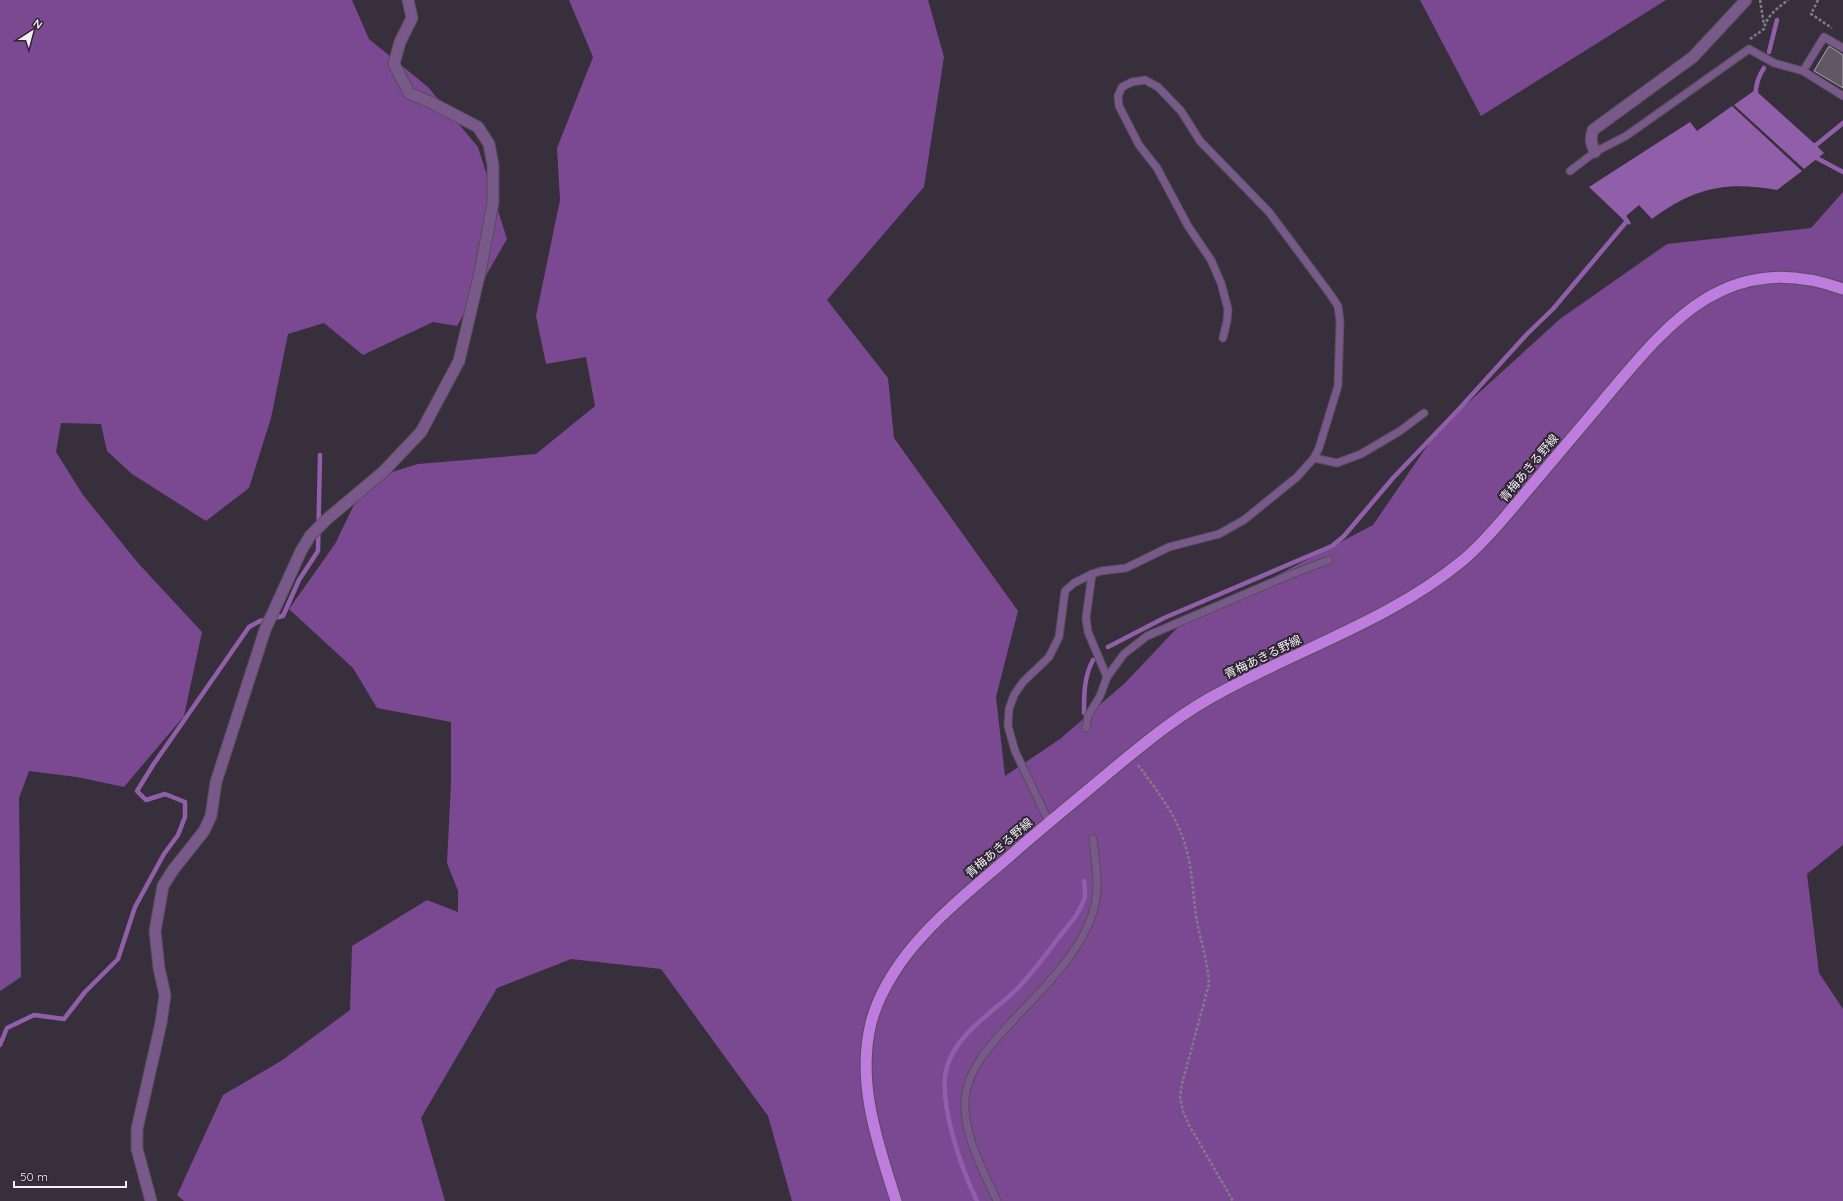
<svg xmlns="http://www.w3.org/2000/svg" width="1843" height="1201" font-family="Quicksand,'Noto Sans JP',sans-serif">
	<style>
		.forest { fill: #7a4991 }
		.water { fill: #915fa9 }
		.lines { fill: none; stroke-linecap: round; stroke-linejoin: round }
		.stream { stroke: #915fa9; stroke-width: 4.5 }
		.building { fill: #605865; stroke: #aaa1b0 }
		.service-casing { stroke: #554e59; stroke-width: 9 }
		.minor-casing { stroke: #554e59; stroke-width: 13 }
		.primary-casing { stroke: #554e59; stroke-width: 13 }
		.path { stroke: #837c86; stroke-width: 2.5; stroke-dasharray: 3 2; stroke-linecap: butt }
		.service { stroke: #795989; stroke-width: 7 }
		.minor { stroke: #795989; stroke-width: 11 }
		.primary { stroke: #bf7cdf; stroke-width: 11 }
		.labels { text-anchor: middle; stroke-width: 4; stroke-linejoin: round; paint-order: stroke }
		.street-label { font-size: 12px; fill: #f4eff7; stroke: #2d2531 }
	</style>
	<rect width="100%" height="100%" fill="#372f3b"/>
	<!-- forest -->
	<g class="forest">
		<path d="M0,0H352L369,39L428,87L478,147L507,239L457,326L433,322L363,355L324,323L288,334L271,418L249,488L206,521L132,474L107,451L101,424L61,423L56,452L83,495L138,563L202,632L184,716L124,787L77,777L29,771L19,798L21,977L0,991Z"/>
		<path d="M569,0H928L944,57L924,187L827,300L888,378L894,438L1018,611L996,697L1005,776L1060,739L1125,683L1178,627L1373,525L1438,430L1560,319L1667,244L1811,228L1843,192V845L1807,874L1819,973L1843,1009V1201H792L768,1116L661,969L571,959L497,988L421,1118L445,1201H184L177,1195L223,1095L281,1061L350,1010L352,946L427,900L458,912V891L447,863L451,783V722L377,708L353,668L289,609L335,544L366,480L418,464L536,454L595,406L586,357L546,364L536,316L560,200L557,148L593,57Z"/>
		<path d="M1420,0H1666L1481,116Z"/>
	</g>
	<!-- water -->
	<g class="water">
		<path d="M1755,90L1816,145L1824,153L1804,169L1734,105Z"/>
		<path d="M1732,106L1802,171L1777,190C1725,181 1694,188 1652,219L1639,205L1626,216L1631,223L1629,225L1589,187L1690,122L1697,131Z"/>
	</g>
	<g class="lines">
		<!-- stream -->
		<g class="stream">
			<path d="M1769,52L1777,20"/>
			<path d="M1756,95C1755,86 1759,75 1764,68"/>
			<path d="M1811,146L1816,145L1843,123"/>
			<path d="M1813,156L1843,172"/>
			<path d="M1108,647L1164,618L1332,546L1344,536L1393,478L1459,409L1527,334L1553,309L1627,221L1624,217"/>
			<path d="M1084,713C1084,694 1084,677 1093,660"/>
			<path d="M0,1045L7,1028L34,1015L64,1019L85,992L118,959L135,907L164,854L178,835L185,817V802L165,794L146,800L137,791L153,765L249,627L260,621L283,616L299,580L318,551L320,455"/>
			<path d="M977,1201C962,1170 937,1101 947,1067C956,1034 993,1012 1017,989C1032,973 1046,955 1059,937C1068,926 1082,911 1085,896C1085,892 1085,886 1084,881"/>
		</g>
	</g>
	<!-- building -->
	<path class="building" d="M1829,46L1843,55V88L1814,71Z"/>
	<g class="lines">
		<defs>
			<g id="service">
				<path d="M1843,48L1824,37L1803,71L1843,96"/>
				<path d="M1570,171L1595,152L1626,136L1749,49L1774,63L1803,71"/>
				<path d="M1314,458L1337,463L1361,454L1400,431L1424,413"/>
				<path d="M1092,574L1086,618L1088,632L1107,677"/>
				<path d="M1086,728L1088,716L1100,696L1107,677L1124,654L1147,636L1287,576L1329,560"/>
				<path d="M1049,822L1015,751L1008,726L1009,709L1014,695L1023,682L1049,657L1059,637L1065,591L1074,583L1092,574L1101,571L1126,568L1169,547L1219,534L1244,520L1297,477L1314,458L1319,448L1338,386L1340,321L1338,306L1330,294L1269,212L1200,141L1181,111L1158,87L1145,80L1132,82L1122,87L1118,96L1119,106L1139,145L1157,168L1188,226L1211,260L1221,283L1228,309L1227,321L1223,338"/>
				<path d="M997,1201C983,1170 963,1135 965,1100C967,1066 997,1038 1019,1014C1048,984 1089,943 1096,899C1099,879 1095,859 1093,839"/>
			</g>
			<g id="minor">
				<path d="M1595,152C1591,143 1590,139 1593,130L1693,57L1746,0"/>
				<path d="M151,1201L137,1149V1129L161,1023L165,995L159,968L155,931L163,886L173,870L204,831L211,816L216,782L265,630L301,551L310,536L327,519L383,472L421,432L459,361L480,272L493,203V165L489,144L478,127L432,103L409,93L394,64L400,42L412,18L408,0"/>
			</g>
			<path id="primary" d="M896,1201C878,1144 856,1083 871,1023C879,991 902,957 925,933C953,902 988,876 1019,848C1049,822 1081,796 1112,770C1147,741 1182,712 1223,691C1302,648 1392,619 1462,561C1478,548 1491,533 1504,518C1537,479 1569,441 1602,402C1669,322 1726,248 1843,289"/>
		</defs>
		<!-- service casing -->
		<use href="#service" class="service-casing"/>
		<!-- minor casing -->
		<use href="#minor" class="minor-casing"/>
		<!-- primary casing -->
		<use href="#primary" class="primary-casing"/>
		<!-- path -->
		<g class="path">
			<path d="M1760,0L1764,25"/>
			<path d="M1818,0L1811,14L1832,28"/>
			<path d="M1750,39L1764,29C1766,16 1779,7 1788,0"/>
			<path d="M1138,765C1158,792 1179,818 1187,852C1193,874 1193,899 1197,921C1201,943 1208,962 1209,984L1182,1084L1180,1097L1183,1111L1189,1125L1233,1201"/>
		</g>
		<!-- service -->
		<use href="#service" class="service"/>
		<!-- minor -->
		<use href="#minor" class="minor"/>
		<!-- primary -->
		<use href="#primary" class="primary"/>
	</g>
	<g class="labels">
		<!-- street labels -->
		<g class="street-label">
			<text transform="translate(1529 468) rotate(-50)" y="4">青梅あきる野線</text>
			<text transform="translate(1263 657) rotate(-26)" y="4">青梅あきる野線</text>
			<text transform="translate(999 848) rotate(-41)" y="4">青梅あきる野線</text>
		</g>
	</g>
	<!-- north arrow -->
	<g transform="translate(32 32) rotate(36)" stroke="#2d2531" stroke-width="3" paint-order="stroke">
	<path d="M0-3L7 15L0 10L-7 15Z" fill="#f4eff7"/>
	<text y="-6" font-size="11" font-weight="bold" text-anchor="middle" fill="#f4eff7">N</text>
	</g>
	<!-- scale -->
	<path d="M14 1181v6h112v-6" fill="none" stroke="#f4eff7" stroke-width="2"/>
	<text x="20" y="1181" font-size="12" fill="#f4eff7" stroke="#2d2531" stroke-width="3" paint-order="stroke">50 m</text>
</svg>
